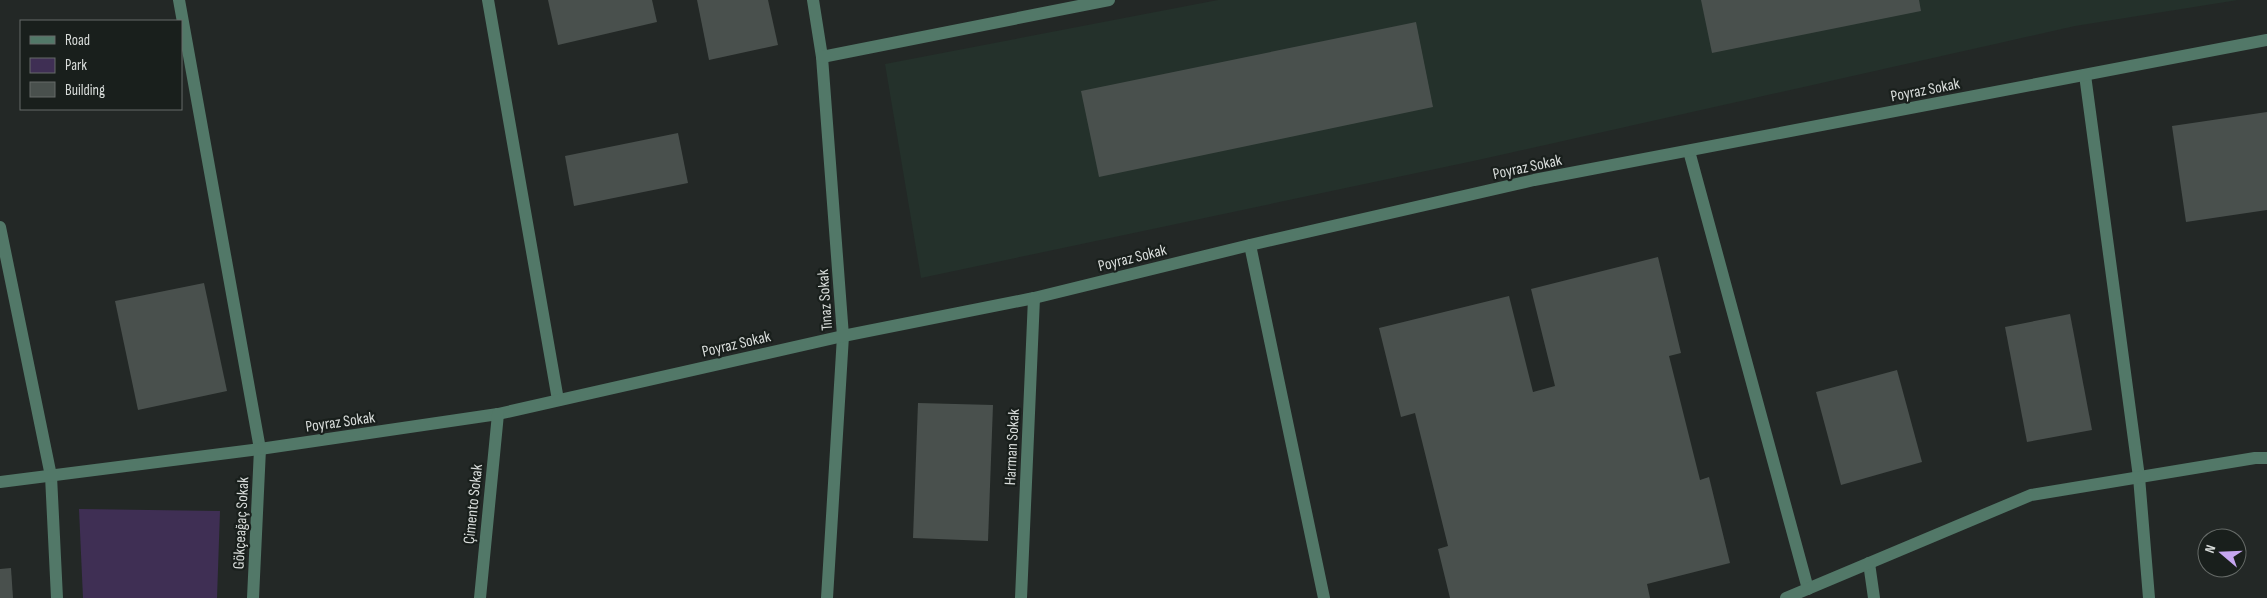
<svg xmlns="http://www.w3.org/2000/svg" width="2267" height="598" font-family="'Sofia Sans Condensed',sans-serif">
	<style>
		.built { fill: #24312b }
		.green { fill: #3f2f54 }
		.building { fill: #49504d }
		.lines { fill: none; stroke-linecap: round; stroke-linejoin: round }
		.minor { stroke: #527868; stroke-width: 12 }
		.labels { text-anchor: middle; stroke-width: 4.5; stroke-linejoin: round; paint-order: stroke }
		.street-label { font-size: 16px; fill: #d9dddb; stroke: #191f1c }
	</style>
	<rect width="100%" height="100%" fill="#232826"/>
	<!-- built -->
	<path class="built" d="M1218,0H2238L2075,26L1478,160L921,278L885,64Z"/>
	<!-- green -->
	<path class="green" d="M79,509L220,511L217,598H83Z"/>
	<!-- building -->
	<g class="building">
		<path d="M548,0H652L657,22L558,45Z"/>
		<path d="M697,0H768L778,45L709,60Z"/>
		<path d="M1701,0H1919L1921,11L1712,53Z"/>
		<path d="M1416,22L1433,107L1099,177L1081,91Z"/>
		<path d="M2267,112V210L2186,222L2172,126Z"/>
		<path d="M678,133L688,183L574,206L565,156Z"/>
		<path d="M1658,257L1681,353L1669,356L1700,480L1709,477L1730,563L1647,584L1650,598H1450L1438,549L1448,546L1415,413L1401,417L1379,328L1509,296L1533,392L1555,386L1531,289Z"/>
		<path d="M204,283L227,391L138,410L115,301Z"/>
		<path d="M2070,314L2092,430L2027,442L2005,327Z"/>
		<path d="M1897,370L1922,462L1841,485L1816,392Z"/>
		<path d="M918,403L993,405L988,541L913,538Z"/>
		<path d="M11,568L13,598H0V569Z"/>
	</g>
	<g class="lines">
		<!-- minor -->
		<g class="minor">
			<path d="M179,0L260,449L253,598"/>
			<path d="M488,0L558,400"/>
			<path d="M813,0L822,57L843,336L827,598"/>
			<path d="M822,57L1109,0"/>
			<path d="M2085,75L2139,477L2149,598"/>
			<path d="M1689,151L1808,589"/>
			<path d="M0,227L51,476L57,598"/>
			<path d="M1250,245L1324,598"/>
			<path d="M0,482L260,449L498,414L843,336L1034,298L1250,245L1534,180L2267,40"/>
			<path d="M1869,563L1874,598"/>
			<path d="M480,598L498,414"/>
			<path d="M1021,598L1034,298"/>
			<path d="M1786,598L2031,495L2255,458H2267"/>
		</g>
	</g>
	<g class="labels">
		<!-- street labels -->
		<g class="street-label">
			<text transform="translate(1925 89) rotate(-11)" y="6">Poyraz Sokak</text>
			<text transform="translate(1527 166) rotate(-12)" y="6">Poyraz Sokak</text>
			<text transform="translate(1132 257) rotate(-14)" y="6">Poyraz Sokak</text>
			<text transform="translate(824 300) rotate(-94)" y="6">Tınaz Sokak</text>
			<text transform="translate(736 343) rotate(-13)" y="6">Poyraz Sokak</text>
			<text transform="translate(340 421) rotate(-8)" y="6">Poyraz Sokak</text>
			<text transform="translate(1011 447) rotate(-87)" y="6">Harman Sokak</text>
			<text transform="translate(472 504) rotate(-84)" y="6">Çimento Sokak</text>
			<text transform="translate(240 523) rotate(-87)" y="6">Gökçeağaç Sokak</text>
		</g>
	</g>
	<!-- legend -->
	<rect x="20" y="20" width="162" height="90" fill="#191f1c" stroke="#666b68"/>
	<rect x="30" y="36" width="25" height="8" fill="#527868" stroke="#666b68"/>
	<text x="65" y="45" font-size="15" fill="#d9dddb">Road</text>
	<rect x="30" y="58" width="25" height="15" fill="#3f2f54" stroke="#666b68"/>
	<text x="65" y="70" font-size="15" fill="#d9dddb">Park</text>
	<rect x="30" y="82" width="25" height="15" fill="#49504d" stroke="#666b68"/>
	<text x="65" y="95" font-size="15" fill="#d9dddb">Building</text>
	<!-- north arrow -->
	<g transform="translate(2222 553) rotate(289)"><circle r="24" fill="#191f1c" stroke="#666b68"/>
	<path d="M0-4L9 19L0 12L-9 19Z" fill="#c6a6f0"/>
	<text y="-8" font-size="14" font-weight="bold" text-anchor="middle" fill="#d9dddb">N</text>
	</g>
</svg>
